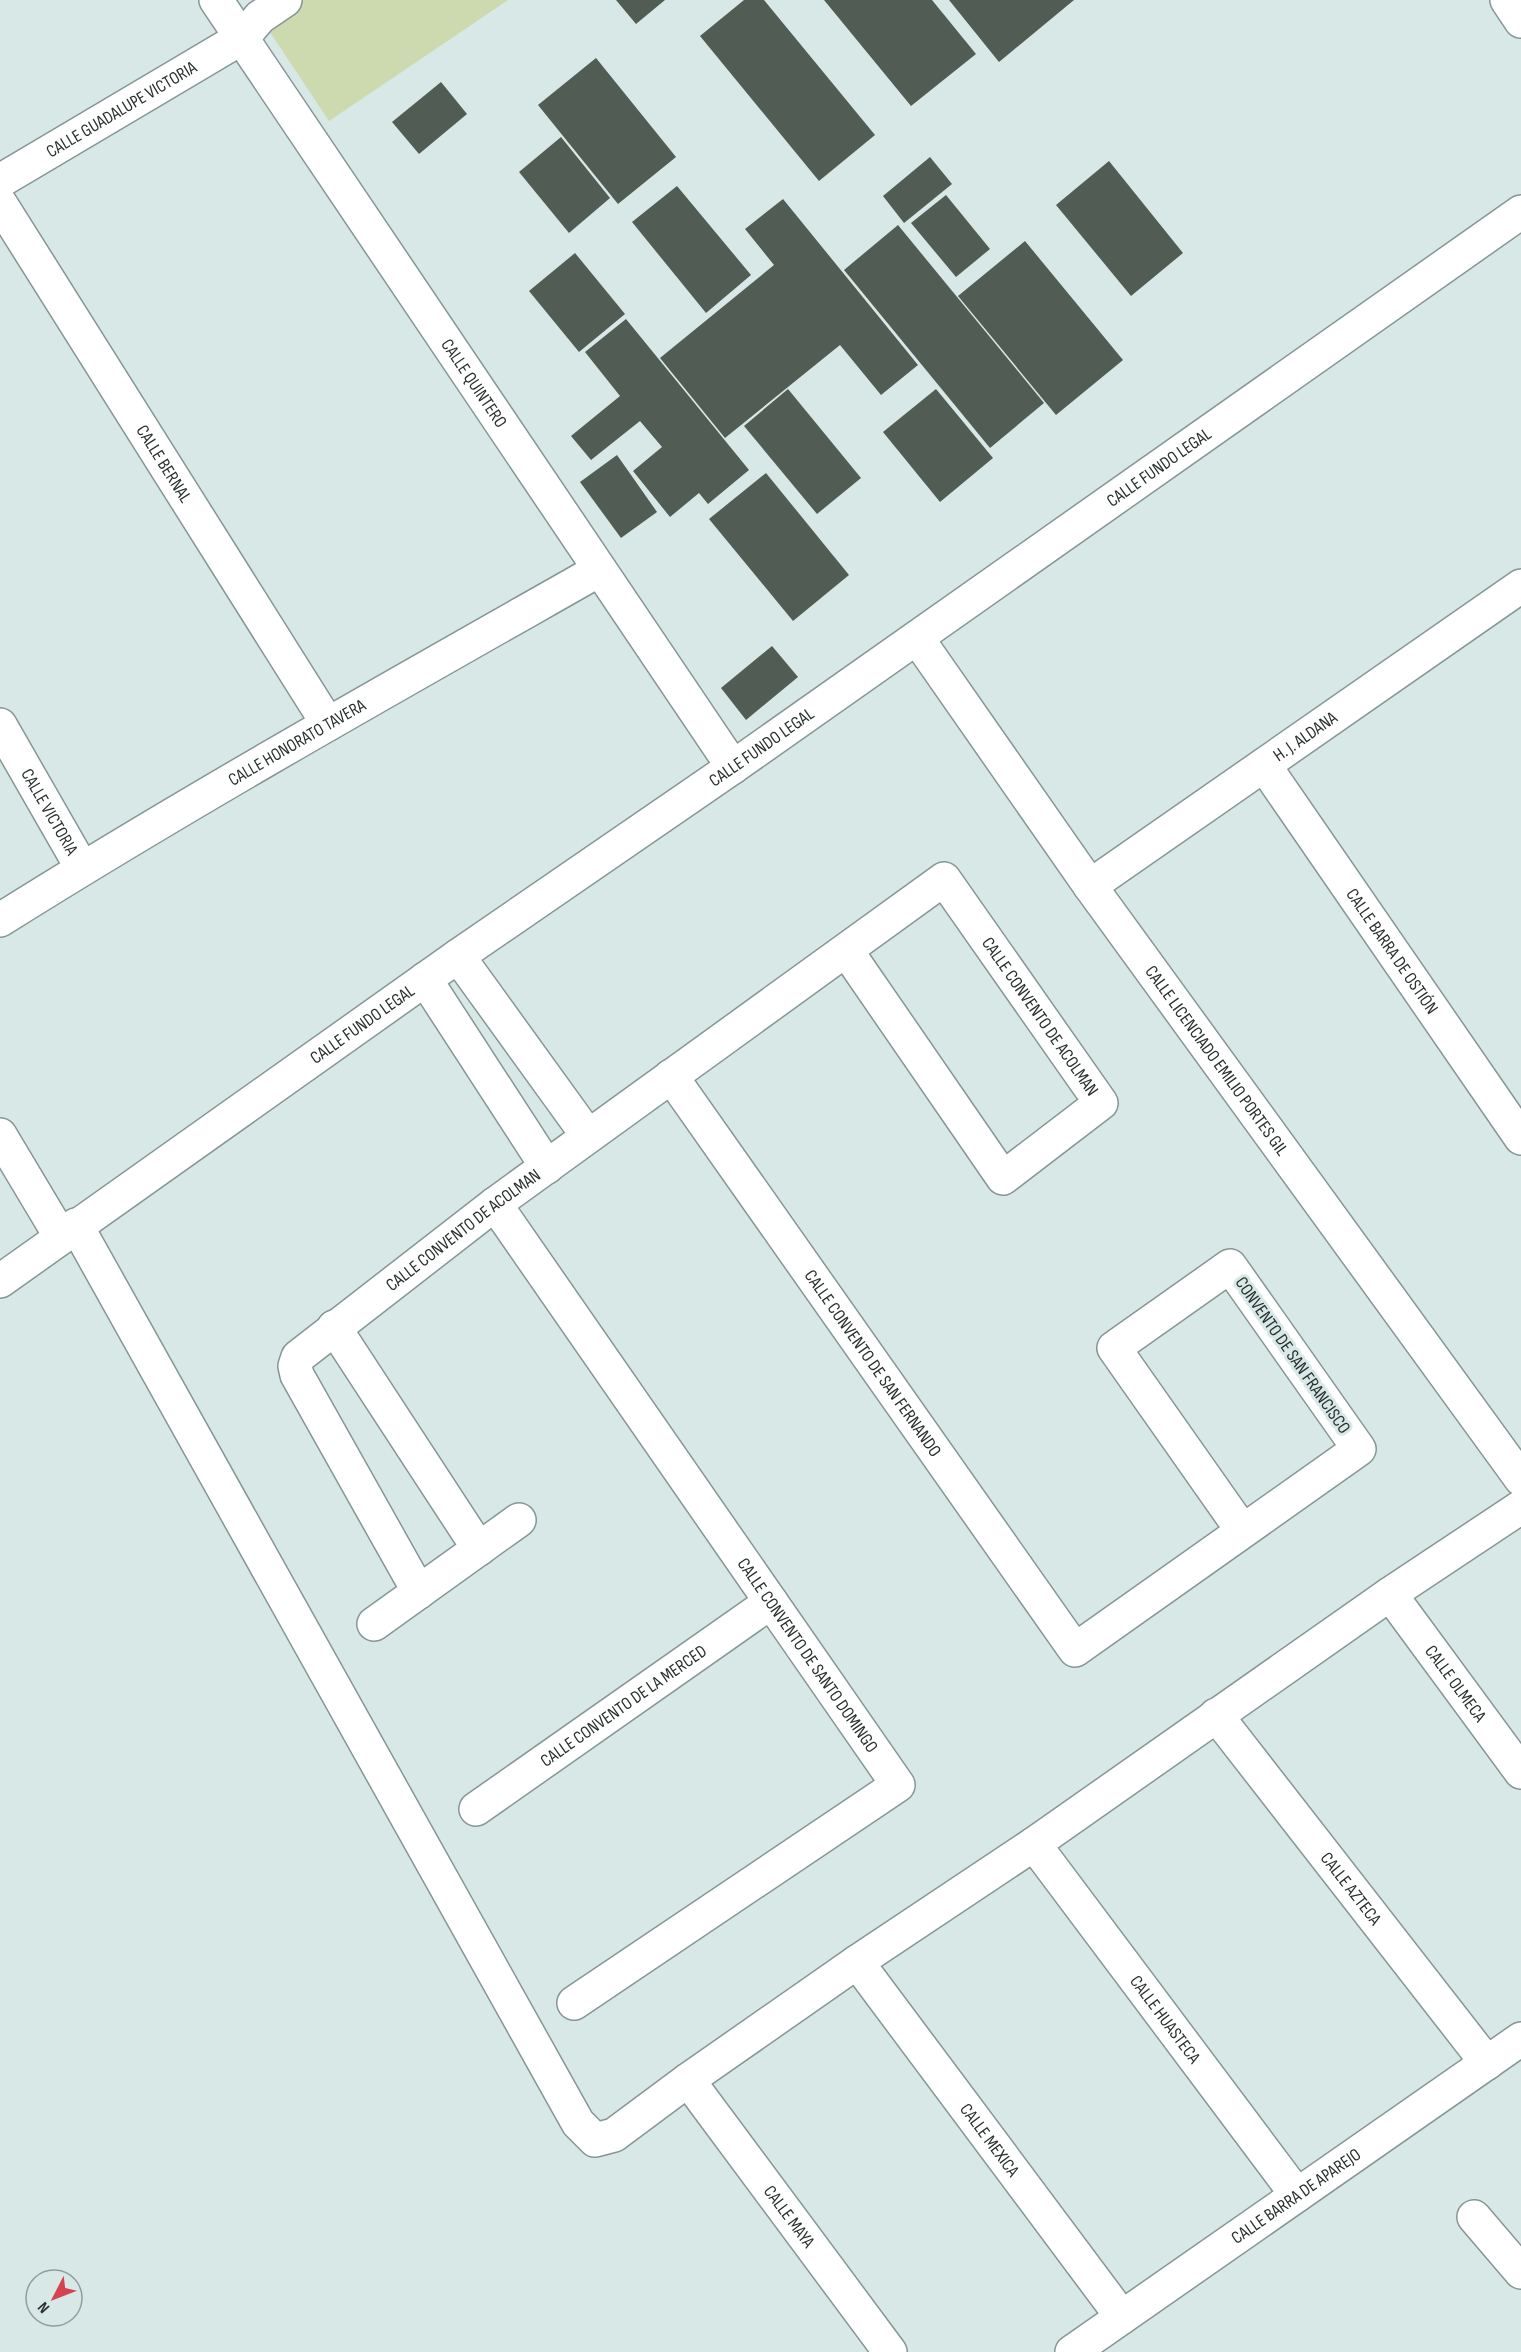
<svg xmlns="http://www.w3.org/2000/svg" width="1521" height="2352" font-family="'Sofia Sans Condensed',sans-serif">
	<style>
		.green { fill: #cdd9af }
		.building { fill: #515c54 }
		.lines { fill: none; stroke-linecap: round; stroke-linejoin: round }
		.minor-casing { stroke: #869694; stroke-width: 36 }
		.minor { stroke: #fff; stroke-width: 33 }
		.labels { text-anchor: middle; stroke-width: 6; stroke-linejoin: round; paint-order: stroke }
		.street-label { font-size: 18px; fill: #29302f; stroke: #d7e8e6 }
	</style>
	<rect width="100%" height="100%" fill="#d7e8e6"/>
	<!-- green -->
	<path class="green" d="M285,0H508L329,121L260,17Z"/>
	<!-- building -->
	<g class="building">
		<path d="M616,0H665L636,24Z"/>
		<path d="M744,0H764L875,135L819,181L700,36Z"/>
		<path d="M824,0H932L976,54L911,106Z"/>
		<path d="M949,0H1074L999,62Z"/>
		<path d="M596,58L676,157L618,204L538,105Z"/>
		<path d="M441,82L467,114L419,154L392,122Z"/>
		<path d="M561,137L610,198L569,233L519,172Z"/>
		<path d="M930,157L952,184L904,223L883,196Z"/>
		<path d="M1109,161L1183,253L1131,296L1056,205Z"/>
		<path d="M677,186L751,275L706,313L632,222Z"/>
		<path d="M946,195L990,249L956,277L911,223Z"/>
		<path d="M783,199L918,365L881,395L840,345L725,438L660,358L774,265L745,229Z"/>
		<path d="M898,225L1044,403L990,448L844,270Z"/>
		<path d="M1025,241L1123,360L1056,415L958,296Z"/>
		<path d="M575,253L625,314L579,352L529,291Z"/>
		<path d="M626,319L749,470L708,504L699,493L670,517L633,471L662,447L640,421L591,460L571,436L620,396L585,352Z"/>
		<path d="M788,389L861,478L817,514L744,426Z"/>
		<path d="M936,389L993,458L940,502L883,432Z"/>
		<path d="M617,455L657,512L621,538L580,482Z"/>
		<path d="M766,473L849,575L793,621L709,519Z"/>
		<path d="M772,646L798,677L746,720L721,688Z"/>
	</g>
	<g class="lines">
		<defs>
			<g id="minor">
				<path id="s1" d="M216,0L733,767"/>
				<path d="M1507,0L1521,21"/>
				<path id="s2" d="M0,181L243,37L260,17L285,0"/>
				<path id="s3" d="M0,203L328,724"/>
				<path id="s4" d="M917,638L1090,886L1521,1479"/>
				<path id="s5" d="M0,725L82,868"/>
				<path id="s6" d="M1264,765L1521,1138"/>
				<path id="s7" d="M1090,886L1521,586"/>
				<path id="s8" d="M0,920C196,797 398,684 599,570"/>
				<path d="M458,956L588,1136"/>
				<path d="M425,979L547,1167"/>
				<path id="s9" d="M671,1076L1075,1650L1359,1449L1230,1266L1114,1348L1242,1530"/>
				<path d="M0,1135L61,1237"/>
				<path id="s10" d="M495,1204L898,1785L574,2003"/>
				<path d="M76,1225L578,2123L595,2140L614,2135L688,2080L857,1962L1034,1844L1390,1594L1521,1507"/>
				<path id="s11" d="M0,1281L458,956L733,767L1521,212"/>
				<path d="M334,1327L479,1549"/>
				<path id="s12" d="M419,1592L297,1375L295,1366L298,1357L495,1204L944,879L1101,1103L1003,1178L846,950"/>
				<path id="s13" d="M1390,1594L1521,1772"/>
				<path d="M374,1624L519,1520"/>
				<path id="s14" d="M1216,1715L1487,2063"/>
				<path id="s15" d="M476,1809L771,1602"/>
				<path id="s16" d="M1034,1844L1297,2195"/>
				<path id="s17" d="M857,1962L1122,2317"/>
				<path id="s18" d="M688,2080L890,2352"/>
				<path d="M1474,2217L1521,2272"/>
				<path id="s19" d="M1072,2352L1521,2039"/>
			</g>
		</defs>
		<!-- minor casing -->
		<use href="#minor" class="minor-casing"/>
		<!-- minor -->
		<use href="#minor" class="minor"/>
	</g>
	<g class="labels">
		<!-- street labels -->
		<g class="street-label">
			<text dy="6" stroke="none"><textPath href="#s2" startOffset="141">CALLE GUADALUPE VICTORIA</textPath></text>
			<text dy="6" stroke="none"><textPath href="#s1" startOffset="462">CALLE QUINTERO</textPath></text>
			<text dy="6" stroke="none"><textPath href="#s3" startOffset="308">CALLE BERNAL</textPath></text>
			<text dy="6" stroke="none"><textPath href="#s11" startOffset="1416">CALLE FUNDO LEGAL</textPath></text>
			<text dy="6" stroke="none"><textPath href="#s7" startOffset="262">H. J. ALDANA</textPath></text>
			<text dy="6" stroke="none"><textPath href="#s8" startOffset="346">CALLE HONORATO TAVERA</textPath></text>
			<text dy="6" stroke="none"><textPath href="#s11" startOffset="930">CALLE FUNDO LEGAL</textPath></text>
			<text dy="6" stroke="none"><textPath href="#s5" startOffset="100">CALLE VICTORIA</textPath></text>
			<text dy="6" stroke="none"><textPath href="#s6" startOffset="226">CALLE BARRA DE OSTIÓN</textPath></text>
			<text dy="6" stroke="none"><textPath href="#s12" startOffset="1239">CALLE CONVENTO DE ACOLMAN</textPath></text>
			<text dy="6" stroke="none"><textPath href="#s11" startOffset="444">CALLE FUNDO LEGAL</textPath></text>
			<text dy="6" stroke="none"><textPath href="#s4" startOffset="518">CALLE LICENCIADO EMILIO PORTES GIL</textPath></text>
			<text dy="6" stroke="none"><textPath href="#s12" startOffset="476">CALLE CONVENTO DE ACOLMAN</textPath></text>
			<text transform="translate(1293 1355) rotate(55)" y="6">CONVENTO DE SAN FRANCISCO</text>
			<text dy="6" stroke="none"><textPath href="#s9" startOffset="351">CALLE CONVENTO DE SAN FERNANDO</textPath></text>
			<text dy="6" stroke="none"><textPath href="#s10" startOffset="549">CALLE CONVENTO DE SANTO DOMINGO</textPath></text>
			<text dy="6" stroke="none"><textPath href="#s13" startOffset="111">CALLE OLMECA</textPath></text>
			<text dy="6" stroke="none"><textPath href="#s15" startOffset="180">CALLE CONVENTO DE LA MERCED</textPath></text>
			<text dy="6" stroke="none"><textPath href="#s14" startOffset="220">CALLE AZTECA</textPath></text>
			<text dy="6" stroke="none"><textPath href="#s16" startOffset="219">CALLE HUASTECA</textPath></text>
			<text dy="6" stroke="none"><textPath href="#s17" startOffset="222">CALLE MEXICA</textPath></text>
			<text dy="6" stroke="none"><textPath href="#s19" startOffset="273">CALLE BARRA DE APAREJO</textPath></text>
			<text dy="6" stroke="none"><textPath href="#s18" startOffset="170">CALLE MAYA</textPath></text>
		</g>
	</g>
	<!-- north arrow -->
	<g transform="translate(54 2298) rotate(228)"><circle r="28" fill="#d7e8e6" stroke="#919e9d" stroke-width="1.5"/>
	<path d="M0-4.5L10 22L0 15L-10 22Z" fill="#d4434f"/>
	<text y="-9" font-size="16" font-weight="bold" text-anchor="middle" fill="#29302f">N</text>
	</g>
</svg>
